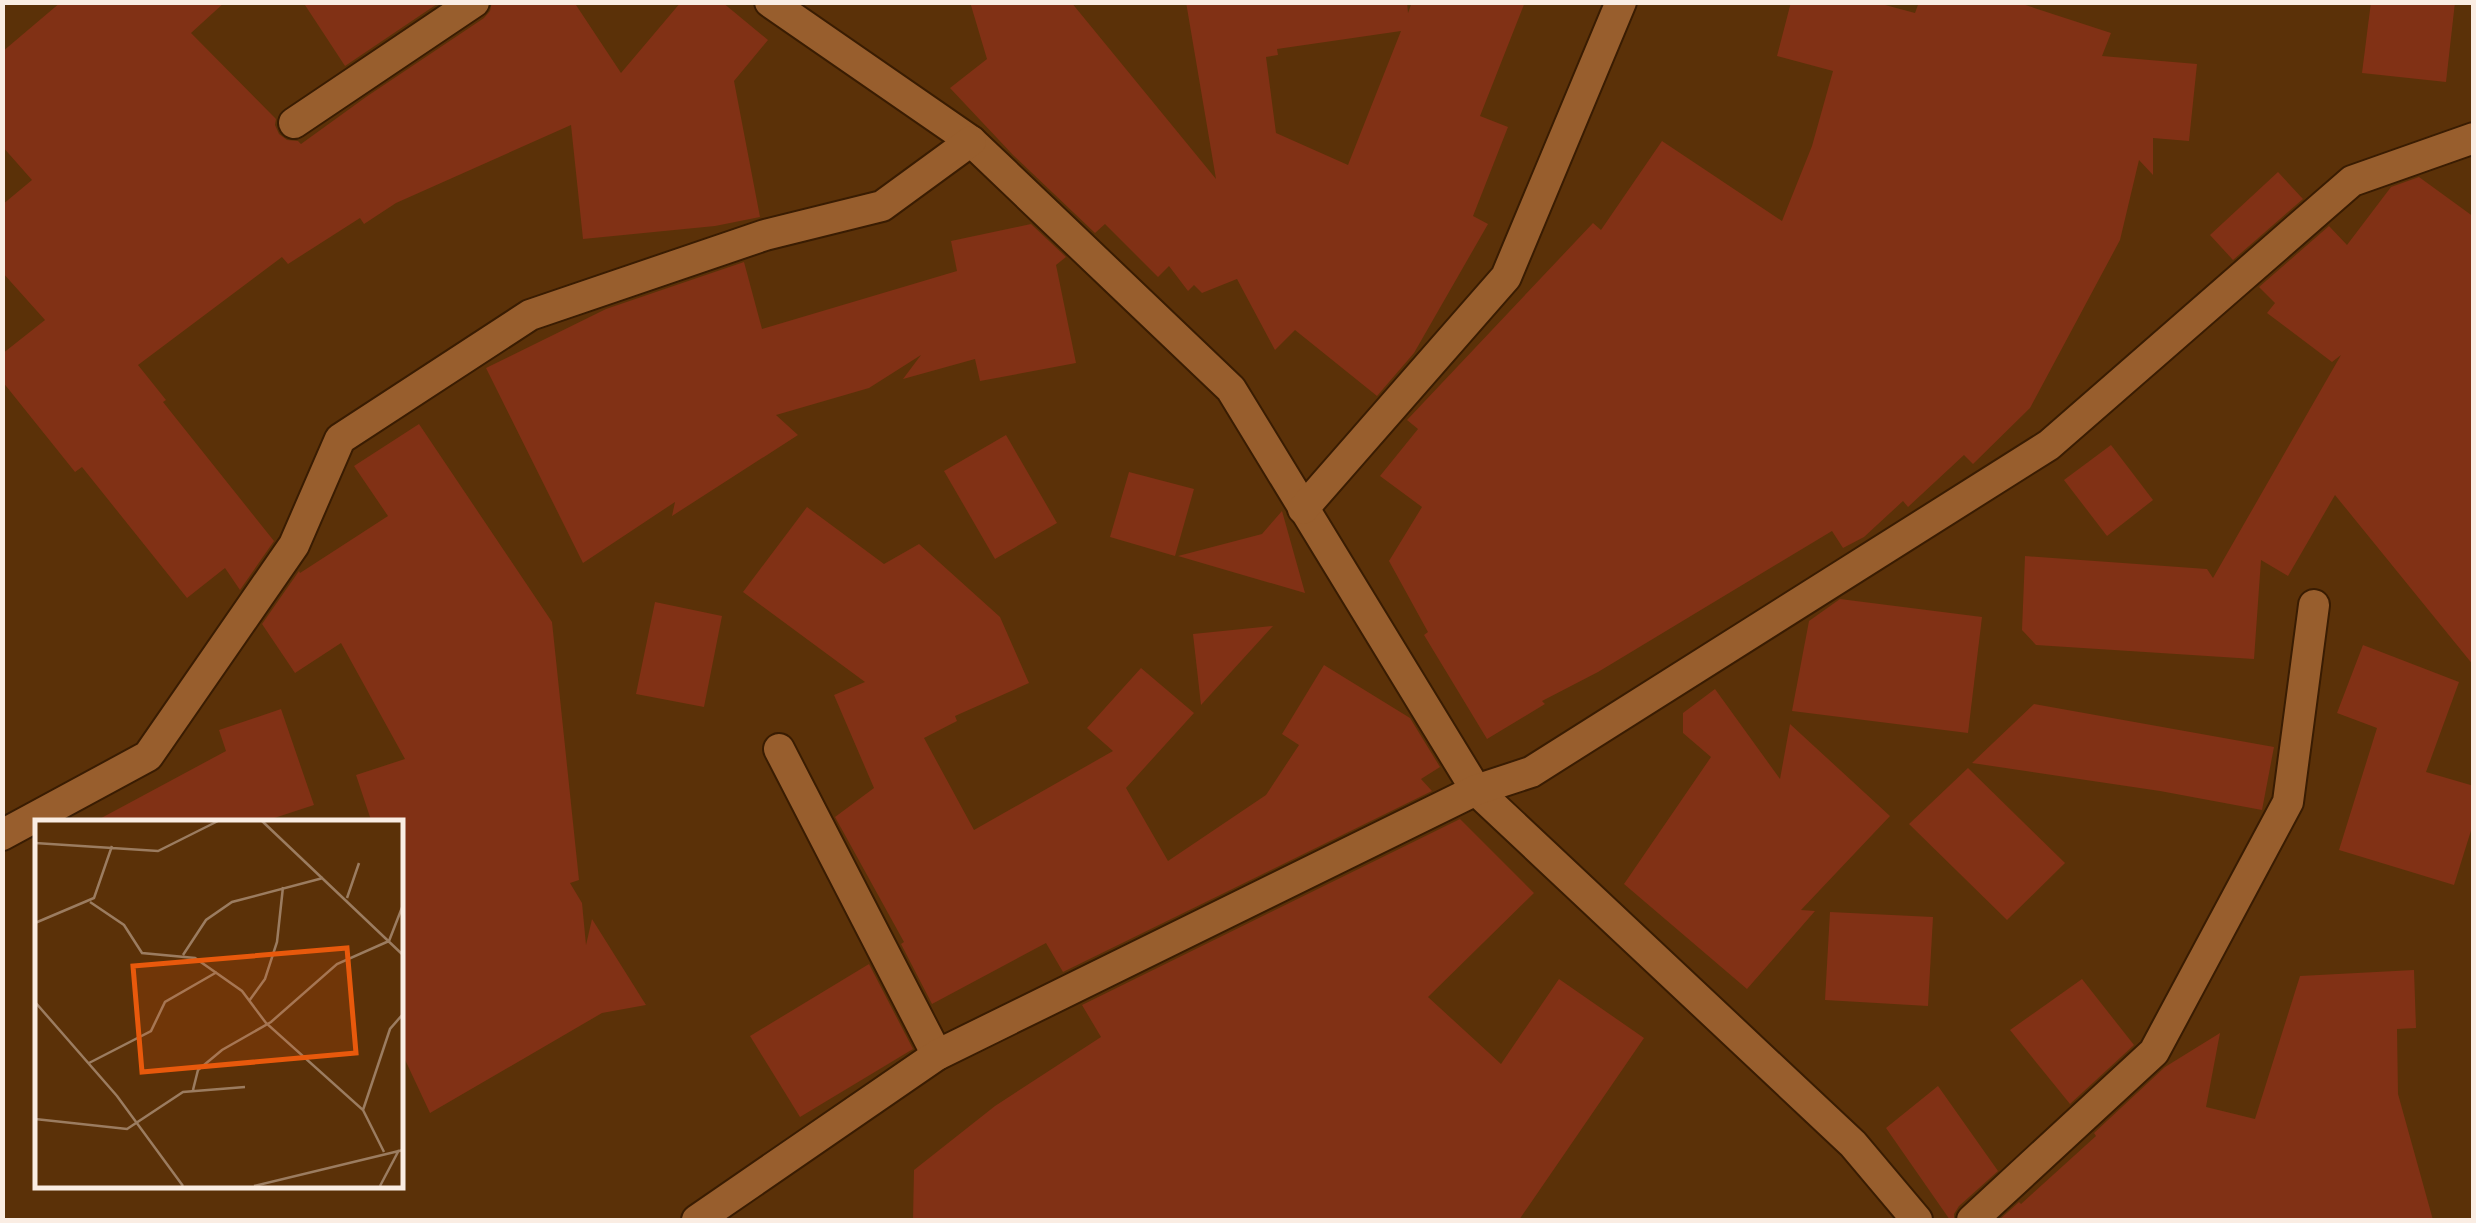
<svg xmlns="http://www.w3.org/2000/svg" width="2476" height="1223" font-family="Literata,serif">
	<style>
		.building { fill: #813115; fill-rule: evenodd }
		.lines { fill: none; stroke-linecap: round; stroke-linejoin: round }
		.minor-casing { stroke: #391c02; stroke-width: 34 }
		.minor { stroke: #985e2d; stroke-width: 30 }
		.inset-road { fill: none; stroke: #9b7c60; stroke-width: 2.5 }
		.view { fill: #e8590c; fill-opacity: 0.15; stroke: #e8590c; stroke-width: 5 }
		.inset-edge { fill: none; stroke: #faede3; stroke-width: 5 }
	</style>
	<rect width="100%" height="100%" fill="#5b3108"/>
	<!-- building -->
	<g class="building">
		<path d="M61,2H225L191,33L276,119L275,125L279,134L287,140L298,141L301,144L366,97L484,18L490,11L492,2H574L621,73L681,2H722L768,40L734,81L760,217L715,226L583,239L571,125L396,203L364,224L360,218L288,264L282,257L138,365L166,400L163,402L274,541L240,590L225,568L187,598L82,467L75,472L2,381V354L45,320L2,272V205L32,180L2,146V52Z"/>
		<path d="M303,2H440L345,66Z"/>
		<path d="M970,2H1071L1216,179L1186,2H1407L1408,13L1412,2H1525L1480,116L1508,127L1473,216L1488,224L1414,353L1377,396L1295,330L1275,350L1237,279L1202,293L1194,285L1188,291L1169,266L1158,277L1105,224L1095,233L1013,155L950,88L987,59ZM1401,31L1348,165L1276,133L1266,57L1278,55L1277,49Z"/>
		<path d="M1791,2H1874L1915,13L1919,2H2016L2111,33L2102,56L2197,64L2189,141L2153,138V175L2139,160L2120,240L2030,408L1973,464L1964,455L1908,507L1903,501L1864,537L1843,548L1832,531L1598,672L1542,701L1545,704L1487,739L1424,635L1428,632L1389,561L1422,507L1380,476L1418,429L1407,420L1593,223L1601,230L1662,141L1782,221L1812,146L1833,71L1777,56Z"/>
		<path d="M2371,2H2455L2446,82L2362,73Z"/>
		<path d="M2278,172L2303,199L2233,260L2210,235Z"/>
		<path d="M2419,177L2474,217V666L2335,495L2288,576L2261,560L2254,659L2036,645L2022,630L2025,556L2207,569L2213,578L2341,355L2332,362L2267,313L2275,303L2259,287L2329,226L2347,245L2391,187Z"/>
		<path d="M1031,224L1066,257L1056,265L1076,363L980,381L975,359L903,379L921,355L869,388L776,415L798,435L672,516L675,502L583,563L486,368L606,309L744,262L762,329L957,271L951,241Z"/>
		<path d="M419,424L552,622L579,880L570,883L582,903L586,945L592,919L646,1005L602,1013L430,1113L400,1049V823H372L356,775L405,759L341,643L295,673L262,624L299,571L300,573L388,516L354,466Z"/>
		<path d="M1006,435L1057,523L995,559L944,471Z"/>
		<path d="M2111,445L2153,500L2107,536L2064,480Z"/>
		<path d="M1129,472L1194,489L1175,556L1110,537Z"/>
		<path d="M807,507L884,564L919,544L1000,617L1029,683L955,716L957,721L924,738L974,830L1113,751L1087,728L1141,668L1194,713L1126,788L1168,861L1266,795L1299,745L1282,734L1324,665L1410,718L1440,767L1421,779L1432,791L1063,972L1046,943L932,1004L901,944L904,942L835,817L874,788L834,695L865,682L743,592Z"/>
		<path d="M1282,511L1305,593L1178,556L1262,534Z"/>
		<path d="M1840,599L1982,617L1968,733L1792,711L1809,621Z"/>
		<path d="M655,602L722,616L704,707L636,694Z"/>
		<path d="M1273,626L1201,705L1193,634Z"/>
		<path d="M2363,645L2459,682L2426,772L2474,786V821L2454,885L2339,850L2377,728L2337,713Z"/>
		<path d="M1715,689L1780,779L1790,724L1890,816L1801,910L1815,911L1747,989L1624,884L1711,757L1683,733V713Z"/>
		<path d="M2034,704L2274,747L2262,810L2160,791L1972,763Z"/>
		<path d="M281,709L314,805L259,823H92L226,751L219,730Z"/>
		<path d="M1968,768L2065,863L2007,920L1909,824Z"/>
		<path d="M1460,819L1534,893L1428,997L1501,1064L1559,979L1644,1038L1519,1220H913L914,1170L995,1106L1101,1037L1082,1005Z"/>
		<path d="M1830,912L1933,917L1928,1006L1825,1000Z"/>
		<path d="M869,964L913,1049L800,1117L750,1036Z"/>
		<path d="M2414,970L2416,1028L2397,1029L2398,1094L2433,1220H1999L2019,1202L2021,1204L2096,1136L2094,1133L2165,1067L2220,1033L2206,1107L2255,1119L2300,976Z"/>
		<path d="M2082,979L2134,1045L2070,1104L2010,1030Z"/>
		<path d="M1938,1086L1998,1171L1959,1206L1954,1214V1220H1950L1886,1128Z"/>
	</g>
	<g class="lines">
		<defs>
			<g id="minor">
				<path d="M770,2L971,141L1231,389L1476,790L1853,1144L1917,1220"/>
				<path d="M294,123L474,2"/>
				<path d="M1303,509L1506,277L1621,2"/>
				<path d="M779,749L937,1055"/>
				<path d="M2,835L148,756L294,545L340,439L530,315L765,235L882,206L971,141"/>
				<path d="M697,1220L937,1055L1476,790L1531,772L2049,445L2352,181L2474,138"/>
				<path d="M1972,1220L2154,1052L2288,802L2314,605"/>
			</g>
		</defs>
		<!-- minor casing -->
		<use href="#minor" class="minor-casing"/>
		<!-- minor -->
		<use href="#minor" class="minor"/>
	</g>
	<!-- overview -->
	<g transform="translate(35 820)">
		<rect width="368" height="368" fill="#5b3108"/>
		<path class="inset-road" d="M227,1L368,135M0,23L123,31L183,1M312,78L324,43M55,82L89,105L107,133L160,138L207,171L231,203L328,290L349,332M0,103L59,78L77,26M148,135L171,100L197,82L288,58M214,181L230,159L242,122L248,67M0,182L82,276L148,366M54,243L116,211L130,182L182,152M158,270L163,250L187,230L236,202L302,144L354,121L368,85M328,290L355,209L368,194M0,299L92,309L148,272L210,267M219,366L368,330M345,366L364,330"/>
		<path class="view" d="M312,128L321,233L107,252L98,146Z"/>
		<rect width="368" height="368" class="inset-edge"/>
	</g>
	<!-- border -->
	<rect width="2476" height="1223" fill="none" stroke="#faede3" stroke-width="10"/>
</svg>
